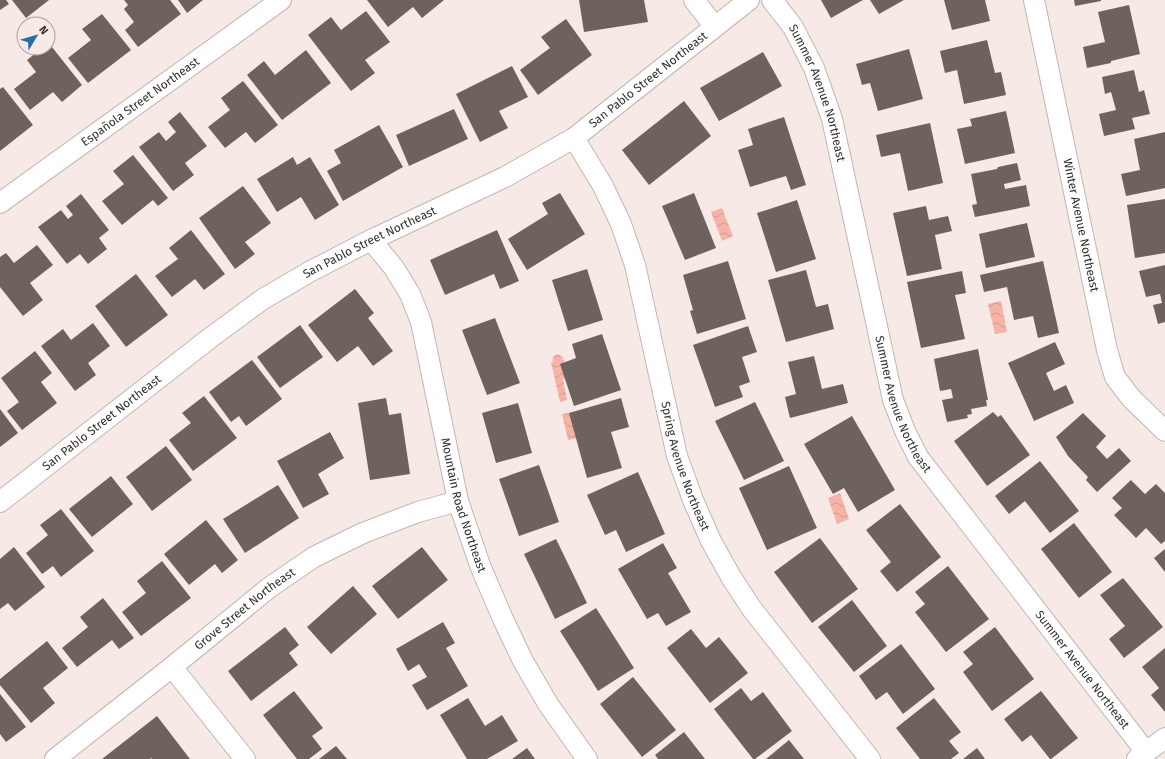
<svg xmlns="http://www.w3.org/2000/svg" width="1165" height="759" font-family="'Fira Sans',sans-serif">
	<style>
		.water { fill: url(#water-waves) }
		.building { fill: #6e625f }
		.lines { fill: none; stroke-linecap: round; stroke-linejoin: round }
		.minor-casing { stroke: #c2b5b2; stroke-width: 22 }
		.minor { stroke: #fff; stroke-width: 20 }
		.labels { text-anchor: middle; stroke-width: 4; stroke-linejoin: round; paint-order: stroke }
		.street-label { font-size: 12px; fill: #342f2e; stroke: #f7e9e6 }
	</style>
	<defs>
		<pattern id="water-waves" width="16" height="10" patternUnits="userSpaceOnUse"><rect width="16" height="10" fill="#f6b3a7"/><path d="M0 5q4-4 8 0t8 0" fill="none" stroke="#d49a90"/></pattern>
	</defs>
	<rect width="100%" height="100%" fill="#f7e9e6"/>
	<!-- water -->
	<g class="water">
		<path d="M722,208L733,236L722,241L711,212Z"/>
		<path d="M1001,301L1007,332L995,334L988,304Z"/>
		<path d="M557,354L562,356L563,360H564L568,377L563,379L567,400L560,402L551,362H553C552,358 553,356 557,354Z"/>
		<path d="M573,412L579,438L568,440L562,414Z"/>
		<path d="M840,493L849,519L837,524L828,498Z"/>
	</g>
	<!-- building -->
	<g class="building">
		<path d="M0,0H6L9,4L0,10Z"/>
		<path d="M12,0H49L26,18Z"/>
		<path d="M124,0H170L181,14L138,47L125,30L134,22L124,9L128,5Z"/>
		<path d="M178,0H203L187,13Z"/>
		<path d="M367,0H444L422,18L413,7L388,27Z"/>
		<path d="M579,0H644L648,22L584,32Z"/>
		<path d="M821,0H863L831,18Z"/>
		<path d="M870,0H904L879,14Z"/>
		<path d="M944,0H985L990,21L952,30Z"/>
		<path d="M1074,0H1101V1L1075,6Z"/>
		<path d="M1129,5L1140,54L1111,61V63L1087,68L1083,47L1105,42L1098,12Z"/>
		<path d="M366,11L390,42L365,60L375,73L351,91L308,35L331,17L341,30Z"/>
		<path d="M102,14L131,50L88,83L68,58L91,40L82,29Z"/>
		<path d="M566,19L592,55L538,95L520,70L550,48L541,37Z"/>
		<path d="M987,40L995,73L1001,72L1006,95L964,104L957,70L945,73L940,51Z"/>
		<path d="M48,42L82,85L62,102L53,92L30,110L14,89L36,72L27,60L42,48H48Z"/>
		<path d="M909,49L923,99L878,111L870,83L862,85L856,64Z"/>
		<path d="M306,50L331,83L282,120L247,75L264,61L275,75Z"/>
		<path d="M763,52L782,86L719,121L700,88Z"/>
		<path d="M512,66L528,97L499,111L508,128L480,142L456,94Z"/>
		<path d="M1134,70L1139,92L1144,90L1150,114L1132,118L1135,129L1104,136L1099,114L1116,110L1111,92L1105,94L1102,77Z"/>
		<path d="M243,81L278,125L255,143L246,132L225,148L208,127L230,110L221,98Z"/>
		<path d="M3,87L33,125L0,151V89Z"/>
		<path d="M684,101L711,136L649,185L622,150Z"/>
		<path d="M454,109L468,139L409,166L396,135Z"/>
		<path d="M1006,111L1015,153L965,164L957,129L972,126L970,119Z"/>
		<path d="M180,112L207,146L185,163L194,175L173,191L139,147L159,132L166,141L176,132L168,122Z"/>
		<path d="M784,117L806,185L791,190L786,176L750,187L738,150L753,145L748,129Z"/>
		<path d="M930,123L943,183L908,191L900,153L881,157L876,135Z"/>
		<path d="M379,125L403,167L343,201L327,171L341,163L334,150Z"/>
		<path d="M1165,132V188L1126,196L1121,174L1140,170L1134,139Z"/>
		<path d="M133,155L168,198L158,206L153,200L122,225L102,201L124,184L113,171Z"/>
		<path d="M293,157L297,165L310,157L339,205L315,220L301,197L277,212L257,179Z"/>
		<path d="M1017,163L1021,180L1004,184L1005,189L1026,185L1030,206L975,217L972,205L977,204L971,174L997,169L998,167Z"/>
		<path d="M243,186L271,223L245,242L255,254L235,269L199,218Z"/>
		<path d="M560,193L585,234L527,270L508,239L548,214L542,203Z"/>
		<path d="M694,193L716,248L685,260L662,206Z"/>
		<path d="M81,194L109,230L99,238L107,249L88,264L80,254L67,264L38,227L61,210L68,219L73,215L66,206Z"/>
		<path d="M1165,199V253L1135,258L1127,205Z"/>
		<path d="M797,200L816,259L776,272L757,213Z"/>
		<path d="M926,206L929,220L948,216L952,231L935,235L942,269L907,276L893,213Z"/>
		<path d="M1027,223L1035,257L986,268L979,234Z"/>
		<path d="M191,230L225,274L204,290L195,279L172,297L155,276L178,259L169,248Z"/>
		<path d="M497,230L519,281L500,289L494,274L445,295L430,260Z"/>
		<path d="M37,245L53,265L30,283L43,300L23,316L0,287V257L6,253L14,263Z"/>
		<path d="M728,261L746,319L697,334L690,311L693,310L683,275Z"/>
		<path d="M1043,261L1059,333L1038,338L1033,316L1014,320L1007,287L984,292L980,275Z"/>
		<path d="M1165,265V322L1158,324L1153,305L1162,303L1160,294L1146,297L1139,271Z"/>
		<path d="M587,269L603,320L568,331L552,280Z"/>
		<path d="M806,270L816,307L828,304L834,329L786,342L768,280Z"/>
		<path d="M962,271L966,293L955,295L965,339L921,348L907,282Z"/>
		<path d="M136,274L168,315L126,347L95,306Z"/>
		<path d="M355,289L374,313L368,318L393,351L373,366L358,346L337,362L308,325Z"/>
		<path d="M495,318L520,383L487,395L462,330Z"/>
		<path d="M93,323L110,346L88,363L96,375L75,391L41,346L63,329L71,340Z"/>
		<path d="M300,325L323,357L280,388L257,357Z"/>
		<path d="M748,326L757,352L742,357L750,382L739,386L743,397L715,407L693,345Z"/>
		<path d="M602,334L621,390L574,406L560,364L576,358L572,344Z"/>
		<path d="M1055,342L1065,364L1046,373L1054,391L1066,385L1074,403L1034,421L1008,363Z"/>
		<path d="M978,349L988,400H986L987,406L971,409L972,414L967,415L968,418L947,422L942,400L953,398L951,389L940,391L934,359Z"/>
		<path d="M35,351L52,373L41,382L57,403L22,430L7,411L19,402L1,378Z"/>
		<path d="M814,356L822,389L843,384L848,403L790,418L785,397L796,394L788,362Z"/>
		<path d="M252,360L282,399L246,426L239,416L231,422L209,392Z"/>
		<path d="M204,396L237,438L193,471L169,440L191,423L182,413Z"/>
		<path d="M386,398L389,415L401,413L410,474L370,480L358,403Z"/>
		<path d="M621,398L629,427L611,432L622,468L587,478L569,413Z"/>
		<path d="M755,402L784,461L744,480L715,421Z"/>
		<path d="M518,403L532,453L496,463L482,413Z"/>
		<path d="M0,409L18,433L0,447Z"/>
		<path d="M993,412L998,417L1001,415L1030,455L987,486L954,441Z"/>
		<path d="M1083,413L1106,436L1096,447L1107,459L1119,448L1131,461L1097,492L1086,480L1088,477L1068,456L1056,437Z"/>
		<path d="M852,416L895,490L858,512L844,488L833,494L804,444Z"/>
		<path d="M330,432L344,458L318,474L329,494L303,508L277,461Z"/>
		<path d="M166,446L192,480L152,511L126,477Z"/>
		<path d="M1040,461L1079,511L1050,533L1025,501L1009,514L995,496Z"/>
		<path d="M539,465L559,522L519,536L499,479Z"/>
		<path d="M789,466L817,528L767,550L739,488Z"/>
		<path d="M638,472L665,534L626,552L616,530L605,535L587,495Z"/>
		<path d="M111,476L133,504L92,537L69,509Z"/>
		<path d="M1131,480L1145,494L1156,484L1165,493V541L1161,544L1146,528L1136,538L1114,515L1122,508L1112,498Z"/>
		<path d="M278,485L299,518L245,553L223,519Z"/>
		<path d="M900,504L941,557L897,592L880,571L891,562L866,530Z"/>
		<path d="M61,509L94,551L61,577L53,566L42,574L26,553L48,535L40,525Z"/>
		<path d="M206,520L238,560L222,573L215,564L189,585L164,554Z"/>
		<path d="M1074,523L1112,572L1079,598L1041,549Z"/>
		<path d="M820,538L858,589L812,623L774,572Z"/>
		<path d="M556,539L587,603L555,619L524,554Z"/>
		<path d="M663,543L677,568L668,573L691,612L666,626L658,613L647,619L618,569Z"/>
		<path d="M14,547L45,587L15,611L8,603L0,609V559Z"/>
		<path d="M422,547L448,580L398,619L372,586Z"/>
		<path d="M1165,549V572L1154,558Z"/>
		<path d="M162,561L191,598L141,636L122,612L146,593L137,581Z"/>
		<path d="M948,566L989,619L946,652L915,612L925,604L915,592Z"/>
		<path d="M1123,578L1163,627L1124,658L1109,639L1125,626L1100,595Z"/>
		<path d="M353,586L377,614L331,654L307,627Z"/>
		<path d="M103,598L134,638L119,649L112,640L77,667L62,648L88,627L80,617Z"/>
		<path d="M852,600L887,646L854,672L818,627Z"/>
		<path d="M596,608L634,668L598,691L560,631Z"/>
		<path d="M443,622L455,643L446,648L468,686L427,710L412,685L427,677L419,664L408,671L396,649Z"/>
		<path d="M285,627L299,645L289,653L298,665L251,701L228,671Z"/>
		<path d="M995,627L1034,679L992,711L963,672L973,664L963,652Z"/>
		<path d="M691,629L706,648L719,637L748,673L710,703L667,648Z"/>
		<path d="M47,641L68,668L43,688L55,703L31,723L0,685V679Z"/>
		<path d="M901,644L935,689L903,714L887,692L876,700L859,676Z"/>
		<path d="M1165,648V712L1151,695L1159,688L1142,667Z"/>
		<path d="M633,677L676,730L642,757L600,704Z"/>
		<path d="M741,688L751,701L763,692L792,731L755,759H753L714,709Z"/>
		<path d="M294,691L323,728L312,736L322,749L309,759H297L263,715Z"/>
		<path d="M1041,691L1078,738L1051,759H1050L1031,735L1022,742L1004,719Z"/>
		<path d="M0,694L26,727L6,742L0,734Z"/>
		<path d="M468,698L485,726L502,715L518,741L487,759H467L440,715Z"/>
		<path d="M934,698L961,732L949,741L959,753L951,759H920L896,728Z"/>
		<path d="M157,716L190,759H152L151,758L150,759H102Z"/>
		<path d="M684,732L705,759H658L655,755Z"/>
		<path d="M789,740L804,759H766Z"/>
		<path d="M336,746L347,759H319Z"/>
		<path d="M527,748L535,759H512Z"/>
		<path d="M977,748L985,759H963Z"/>
	</g>
	<g class="lines">
		<defs>
			<g id="minor">
				<path d="M694,0L715,27"/>
				<path id="s1" d="M772,0L793,27L814,68L832,119L893,400L905,431L918,457L1146,752"/>
				<path id="s2" d="M1034,0L1107,350L1115,377L1131,398L1165,431"/>
				<path id="s3" d="M574,138L603,186L621,224L635,265L677,456L693,500L711,541L731,577L752,609L870,759"/>
				<path id="s4" d="M0,203L281,0"/>
				<path id="s5" d="M371,240L394,268L410,294L421,322L458,501L481,568L503,619L523,661L548,704L587,759"/>
				<path id="s6" d="M0,502L210,338L263,299L311,271L371,240L505,177L574,138L749,0"/>
				<path d="M172,667L245,759"/>
				<path id="s7" d="M55,759L172,667L270,587L314,557L363,533L418,512L458,501"/>
				<path d="M1137,759L1165,738"/>
			</g>
		</defs>
		<!-- minor casing -->
		<use href="#minor" class="minor-casing"/>
		<!-- minor -->
		<use href="#minor" class="minor"/>
	</g>
	<g class="labels">
		<!-- street labels -->
		<g class="street-label">
			<text dy="4" stroke="none"><textPath href="#s6" startOffset="777">San Pablo Street Northeast</textPath></text>
			<text dy="4" stroke="none"><textPath href="#s1" startOffset="105">Summer Avenue Northeast</textPath></text>
			<text dy="4" stroke="none"><textPath href="#s4" startOffset="173">Española Street Northeast</textPath></text>
			<text dy="4" stroke="none"><textPath href="#s2" startOffset="230">Winter Avenue Northeast</textPath></text>
			<text dy="4" stroke="none"><textPath href="#s6" startOffset="453">San Pablo Street Northeast</textPath></text>
			<text dy="4" stroke="none"><textPath href="#s1" startOffset="429">Summer Avenue Northeast</textPath></text>
			<text dy="4" stroke="none"><textPath href="#s6" startOffset="129">San Pablo Street Northeast</textPath></text>
			<text dy="4" stroke="none"><textPath href="#s3" startOffset="349">Spring Avenue Northeast</textPath></text>
			<text dy="4" stroke="none"><textPath href="#s5" startOffset="285">Mountain Road Northeast</textPath></text>
			<text dy="4" stroke="none"><textPath href="#s7" startOffset="242">Grove Street Northeast</textPath></text>
			<text dy="4" stroke="none"><textPath href="#s1" startOffset="753">Summer Avenue Northeast</textPath></text>
		</g>
	</g>
	<!-- north arrow -->
	<g transform="translate(36 36) rotate(52)"><circle r="19" fill="#f7e9e6" stroke="#a99f9c"/>
	<path d="M0-3L7 15L0 10L-7 15Z" fill="#2172a3"/>
	<text y="-6" font-size="11" font-weight="bold" text-anchor="middle" fill="#342f2e">N</text>
	</g>
</svg>
